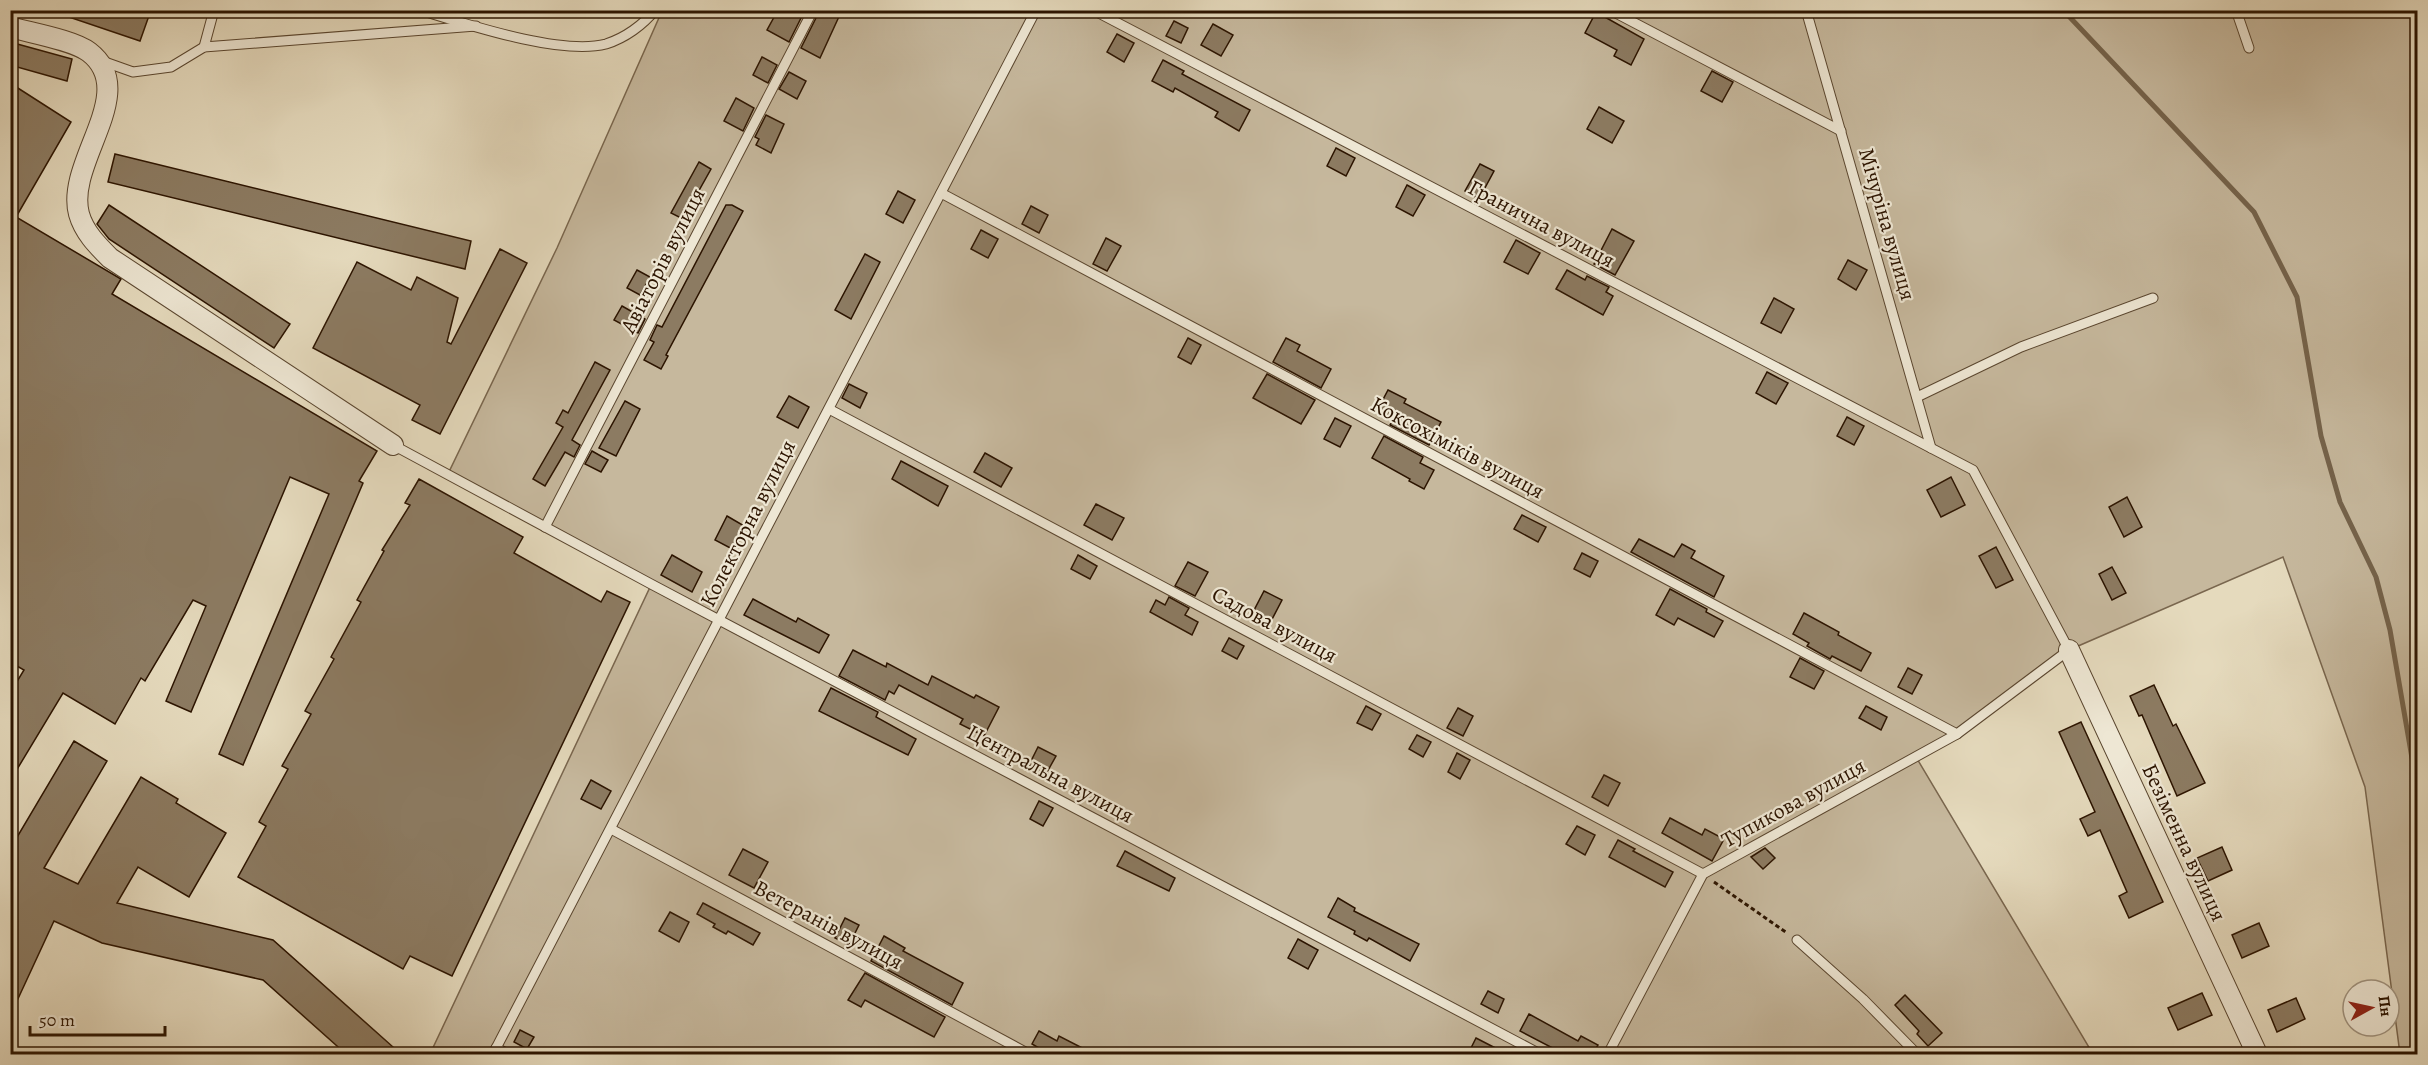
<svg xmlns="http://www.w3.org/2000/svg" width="2428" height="1065" font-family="Alegreya,serif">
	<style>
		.green { fill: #c6b89d; stroke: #79664e; stroke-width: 1.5 }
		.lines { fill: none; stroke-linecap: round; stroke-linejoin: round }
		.stream { stroke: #75634b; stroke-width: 5 }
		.building { fill: #8c7b62; stroke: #2c1400; stroke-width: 1.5 }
		.lane-casing { stroke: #5a462f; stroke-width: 11 }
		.street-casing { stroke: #5a462f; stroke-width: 22 }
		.path { stroke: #2c1400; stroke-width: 3; stroke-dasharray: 4.5 3; stroke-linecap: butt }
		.lane { stroke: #eee7d4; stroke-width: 9 }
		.street { stroke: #eee7d4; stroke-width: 20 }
		.labels { text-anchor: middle; stroke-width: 4.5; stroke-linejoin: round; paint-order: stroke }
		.street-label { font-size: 22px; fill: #2c1400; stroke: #eee7d4 }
	</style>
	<rect width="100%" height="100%" fill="#e5dabd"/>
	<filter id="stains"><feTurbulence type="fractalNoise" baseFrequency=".00333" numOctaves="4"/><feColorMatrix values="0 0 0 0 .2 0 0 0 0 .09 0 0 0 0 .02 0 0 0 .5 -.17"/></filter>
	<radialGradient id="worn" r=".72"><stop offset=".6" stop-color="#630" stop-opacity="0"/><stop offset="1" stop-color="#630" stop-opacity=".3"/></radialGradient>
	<!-- green -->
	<path class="green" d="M662,11H2417V1054H2400L2365,787L2283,557L2069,650L1957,734L1916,757L2093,1054H430L651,585L447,476L557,248Z"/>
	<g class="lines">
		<!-- stream -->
		<path class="stream" d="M2063,10L2254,212L2297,297L2321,436L2340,502L2376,577L2390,630L2418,793"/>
	</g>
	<!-- building -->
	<g class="building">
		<path d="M57,10H151L140,41L57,13Z"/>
		<path d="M778,10H805L789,42L767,30Z"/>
		<path d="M820,10H842L820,58L801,48Z"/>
		<path d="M1596,12L1644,39L1631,65L1614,56L1617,50L1585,33Z"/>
		<path d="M1174,21L1188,28L1181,43L1166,36Z"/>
		<path d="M1213,24L1233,35L1221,56L1201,45Z"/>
		<path d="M1117,34L1134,43L1124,62L1107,52Z"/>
		<path d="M10,42L72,59L67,81L10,65Z"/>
		<path d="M762,57L777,65L768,83L753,75Z"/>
		<path d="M1163,60L1184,71L1182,74L1250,110L1239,131L1215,117L1218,112L1175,88L1173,92L1152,81Z"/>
		<path d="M1712,71L1733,82L1722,102L1701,91Z"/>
		<path d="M789,72L806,81L797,99L779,89Z"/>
		<path d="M10,83L71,122L16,217L121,279L112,294L377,451L359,481L363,483L243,765L219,754L329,494L290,477L191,712L166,701L206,606L193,600L145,681L141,678L115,724L63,693L10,781V693L24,670L10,662Z"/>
		<path d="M736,98L754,108L743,131L724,121Z"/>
		<path d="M1599,107L1624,121L1612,143L1587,129Z"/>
		<path d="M766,115L784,124L771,153L756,145L759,139L755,137Z"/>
		<path d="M1336,148L1355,158L1346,176L1327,166Z"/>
		<path d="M115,154L471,241L465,269L108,182Z"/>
		<path d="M699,162L711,169L683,219L671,213Z"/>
		<path d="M1480,164L1494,171L1479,199L1465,191Z"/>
		<path d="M1407,185L1425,195L1413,216L1396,207Z"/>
		<path d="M898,191L915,200L903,223L886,214Z"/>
		<path d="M109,205L290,324L274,348L109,239L97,224Z"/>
		<path d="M726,205H732L743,211L666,355L668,356L661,369L644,360L654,342L650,340L657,325L662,327Z"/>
		<path d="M1031,206L1048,215L1039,233L1022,224Z"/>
		<path d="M1612,229L1634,241L1615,275L1594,264Z"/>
		<path d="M981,230L998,239L988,258L971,249Z"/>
		<path d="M1106,238L1121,246L1107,271L1093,264Z"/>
		<path d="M1516,240L1540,253L1528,274L1504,262Z"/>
		<path d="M500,249L527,263L440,434L412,420L420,405L313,348L357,262L411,290L417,277L458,298L447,342L451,344Z"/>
		<path d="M865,254L880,262L851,319L835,310Z"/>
		<path d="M1848,260L1867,270L1856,290L1838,279Z"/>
		<path d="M637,270L650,277L640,295L627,288Z"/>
		<path d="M1567,270L1585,280L1587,276L1609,287L1606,292L1613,296L1603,315L1556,289Z"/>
		<path d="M1774,298L1794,309L1781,333L1761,323Z"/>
		<path d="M622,306L645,319L638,333L614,320Z"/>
		<path d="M1188,338L1201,345L1191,364L1178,357Z"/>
		<path d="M1286,338L1300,345L1297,351L1331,369L1321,388L1273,362Z"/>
		<path d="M595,362L610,370L572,440L580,445L574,457L565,452L545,486L533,479L563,427L556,423L563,410L568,413Z"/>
		<path d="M1767,372L1788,383L1776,404L1756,393Z"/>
		<path d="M1267,374L1315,400L1301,424L1253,398Z"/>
		<path d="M849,384L867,393L860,408L842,398Z"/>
		<path d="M1388,390L1406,399L1404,403L1441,422L1429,445L1390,425L1393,420L1377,411Z"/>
		<path d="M789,396L809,407L798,428L777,417Z"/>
		<path d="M625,401L640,409L616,456L599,448Z"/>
		<path d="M1847,417L1864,426L1854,445L1837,436Z"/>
		<path d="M1335,418L1351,426L1340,447L1324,439Z"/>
		<path d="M1384,436L1423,457L1420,463L1434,470L1424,489L1409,481L1410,479L1372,458Z"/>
		<path d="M592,451L608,460L601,472L585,464Z"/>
		<path d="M985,453L1012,468L1001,487L974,472Z"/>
		<path d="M901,461L948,486L938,506L892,479Z"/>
		<path d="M1951,477L1965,505L1941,517L1927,490Z"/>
		<path d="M419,479L523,537L514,553L601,602L607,591L630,602L452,976L410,956L403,969L238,877L266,826L259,822L288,769L282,766L311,714L305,711L334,659L331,657L361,602L357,600L384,551L382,550L410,505L405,503Z"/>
		<path d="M2127,497L2142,527L2124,537L2109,507Z"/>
		<path d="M1096,504L1124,518L1112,540L1084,525Z"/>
		<path d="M1522,515L1546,527L1538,542L1514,529Z"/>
		<path d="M727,516L746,527L734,550L715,540Z"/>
		<path d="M1639,539L1674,557L1682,544L1695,551L1691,558L1724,576L1714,597L1631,552Z"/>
		<path d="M1996,547L2013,580L1996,588L1979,556Z"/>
		<path d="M1582,553L1598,561L1590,577L1574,569Z"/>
		<path d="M672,555L702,572L692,592L661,575Z"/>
		<path d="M1078,555L1097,566L1090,579L1071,569Z"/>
		<path d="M1188,562L1208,572L1195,596L1175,586Z"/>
		<path d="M2112,567L2126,593L2112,600L2099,574Z"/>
		<path d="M1670,589L1707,609L1706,612L1723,621L1714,637L1678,618L1674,625L1656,615Z"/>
		<path d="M1264,591L1282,600L1269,625L1251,616Z"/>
		<path d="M1169,597L1189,608L1185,615L1198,622L1192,635L1150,612L1156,600L1165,605Z"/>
		<path d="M753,599L796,622L798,618L829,635L819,653L744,615Z"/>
		<path d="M1804,613L1839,632L1838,635L1871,653L1861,671L1832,656L1830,659L1807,646L1809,643L1793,634Z"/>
		<path d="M1229,638L1244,646L1237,659L1222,651Z"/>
		<path d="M853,650L886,667L887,663L928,685L932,676L974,698L976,695L999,707L984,736L960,724L963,719L899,685L894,694L889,691L885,700L839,676Z"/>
		<path d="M1800,658L1824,671L1814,689L1790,677Z"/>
		<path d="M1908,668L1922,675L1912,694L1898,687Z"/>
		<path d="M2154,685L2173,726L2176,724L2205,783L2177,796L2142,715L2139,716L2130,696Z"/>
		<path d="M831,688L878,712L876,717L916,739L908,755L819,711Z"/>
		<path d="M1366,706L1381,714L1372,730L1357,723Z"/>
		<path d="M1866,706L1887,717L1881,730L1859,718Z"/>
		<path d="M1458,708L1473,716L1463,736L1447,728Z"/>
		<path d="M2081,722L2163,902L2129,918L2119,896L2127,892L2100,830L2088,836L2080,819L2095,812L2059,732Z"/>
		<path d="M1417,735L1431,742L1423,757L1409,749Z"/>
		<path d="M74,741L107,761L44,868L78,884L141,777L178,799L176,803L226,833L189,897L138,867L117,903L273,940L393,1047L387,1054H346L263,980L102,943L54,921L10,1016V849Z"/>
		<path d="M1038,747L1056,756L1046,774L1029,765Z"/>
		<path d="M1457,753L1470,760L1460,779L1448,772Z"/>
		<path d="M1604,775L1620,783L1608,806L1592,797Z"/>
		<path d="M591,780L611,791L601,809L581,799Z"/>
		<path d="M1039,801L1053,808L1043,826L1030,819Z"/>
		<path d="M1670,818L1702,835L1705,829L1724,839L1712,861L1662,833Z"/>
		<path d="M1577,826L1595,835L1585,855L1566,844Z"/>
		<path d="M1618,840L1635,849L1633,851L1673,872L1665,887L1609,857Z"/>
		<path d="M2222,847L2232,870L2208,881L2197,858Z"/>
		<path d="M1765,848L1775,858L1763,869L1751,857Z"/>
		<path d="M743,849L768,862L754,888L729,875Z"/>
		<path d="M1125,851L1175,878L1169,891L1117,866Z"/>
		<path d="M1338,898L1355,908L1354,911L1419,944L1410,961L1369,938L1367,941L1354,934L1355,931L1328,917Z"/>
		<path d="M703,903L760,933L753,945L728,931L726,934L713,927L715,924L697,914Z"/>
		<path d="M670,912L689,922L679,942L659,931Z"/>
		<path d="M845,918L859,925L849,945L835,938Z"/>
		<path d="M2259,923L2269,946L2242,958L2232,935Z"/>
		<path d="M884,936L905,948L903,951L963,983L952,1005L871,961Z"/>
		<path d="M1298,939L1318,950L1308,969L1288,958Z"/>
		<path d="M865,973L945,1017L934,1037L865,1000L861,1007L848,1000Z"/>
		<path d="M1488,991L1504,999L1498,1013L1481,1004Z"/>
		<path d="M2202,993L2212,1015L2178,1030L2168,1008Z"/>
		<path d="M1905,995L1942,1033L1928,1046L1917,1034L1919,1031L1895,1005Z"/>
		<path d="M2296,998L2305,1019L2277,1032L2268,1010Z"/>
		<path d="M1529,1014L1578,1041L1581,1036L1598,1045L1595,1050L1601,1054H1564L1520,1031Z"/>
		<path d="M520,1030L534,1037L527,1049L514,1042Z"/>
		<path d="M1039,1031L1057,1041L1059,1036L1094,1054H1049L1032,1044Z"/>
		<path d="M1476,1038L1507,1054H1468Z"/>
	</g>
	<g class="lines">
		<defs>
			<g id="lane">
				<path d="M420,10C466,24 561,56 606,44C625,38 643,25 655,10"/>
				<path d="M1093,10L1973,470L2069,650L1957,734L1703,874L1608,1054"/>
				<path d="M1610,10L1841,131"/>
				<path d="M1806,10L1931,448"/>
				<path d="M2236,10L2249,48"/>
				<path d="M204,47L214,10"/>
				<path d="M102,61L133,72L171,67L204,47L476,26"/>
				<path d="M941,193L1957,734"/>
				<path d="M1917,397L2021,347L2153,298"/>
				<path d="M829,409L1703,874"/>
				<path d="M393,445L651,584L1540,1054"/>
				<path d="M545,527L813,10"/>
				<path d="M611,829L1029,1054"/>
				<path d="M1797,940L1863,999L1917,1054"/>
				<path d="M496,1048L508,1054"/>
				<path d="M493,1054L1036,10"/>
			</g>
			<g id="street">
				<path d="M10,27C31,33 73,40 89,52C141,92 65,162 79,214C84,232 97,245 110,258L393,445"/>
				<path d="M2069,650L2257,1054"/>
			</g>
		</defs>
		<!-- lane casing -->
		<use href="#lane" class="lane-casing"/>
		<!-- street casing -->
		<use href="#street" class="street-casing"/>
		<!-- path -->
		<path class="path" d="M1714,882L1787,933"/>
		<!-- lane -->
		<use href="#lane" class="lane"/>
		<!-- street -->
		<use href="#street" class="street"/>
	</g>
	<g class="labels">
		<!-- street labels -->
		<g class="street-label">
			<text transform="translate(1542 223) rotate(28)" y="8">Гранична вулиця</text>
			<text transform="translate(1888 224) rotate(74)" y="8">Мічуріна вулиця</text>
			<text transform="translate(662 260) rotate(-63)" y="8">Авіаторів вулиця</text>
			<text transform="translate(1458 447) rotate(28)" y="8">Коксохіміків вулиця</text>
			<text transform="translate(747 523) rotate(-63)" y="8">Колекторна вулиця</text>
			<text transform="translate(1275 624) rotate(28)" y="8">Садова вулиця</text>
			<text transform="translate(1051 773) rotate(28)" y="8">Центральна вулиця</text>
			<text transform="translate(1793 802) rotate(-29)" y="8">Тупикова вулиця</text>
			<text transform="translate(2185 842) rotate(65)" y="8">Безіменна вулиця</text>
			<text transform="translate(829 924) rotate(28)" y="8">Ветеранів вулиця</text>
		</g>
	</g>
	<!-- margin -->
	<rect width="2428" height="1065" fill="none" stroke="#e5dabd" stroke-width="36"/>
	<rect x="12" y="12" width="2404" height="1041" fill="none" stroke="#2c1400" stroke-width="3"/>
	<rect x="18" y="18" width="2392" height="1029" fill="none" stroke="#2c1400" stroke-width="1.5"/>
	<!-- north arrow -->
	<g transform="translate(2371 1008) rotate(82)"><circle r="28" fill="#eee7d4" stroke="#a0937f" stroke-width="1.5"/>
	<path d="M0-4.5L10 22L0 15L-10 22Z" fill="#8f2418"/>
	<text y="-9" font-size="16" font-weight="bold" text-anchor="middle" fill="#2c1400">Пн</text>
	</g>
	<!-- scale -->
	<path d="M30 1026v9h135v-9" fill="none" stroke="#2c1400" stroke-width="3"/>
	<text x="39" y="1026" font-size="18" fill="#2c1400" stroke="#eee7d4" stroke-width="4.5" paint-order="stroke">50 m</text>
	<rect width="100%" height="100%" filter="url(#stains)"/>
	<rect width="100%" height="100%" fill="url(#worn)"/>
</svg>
